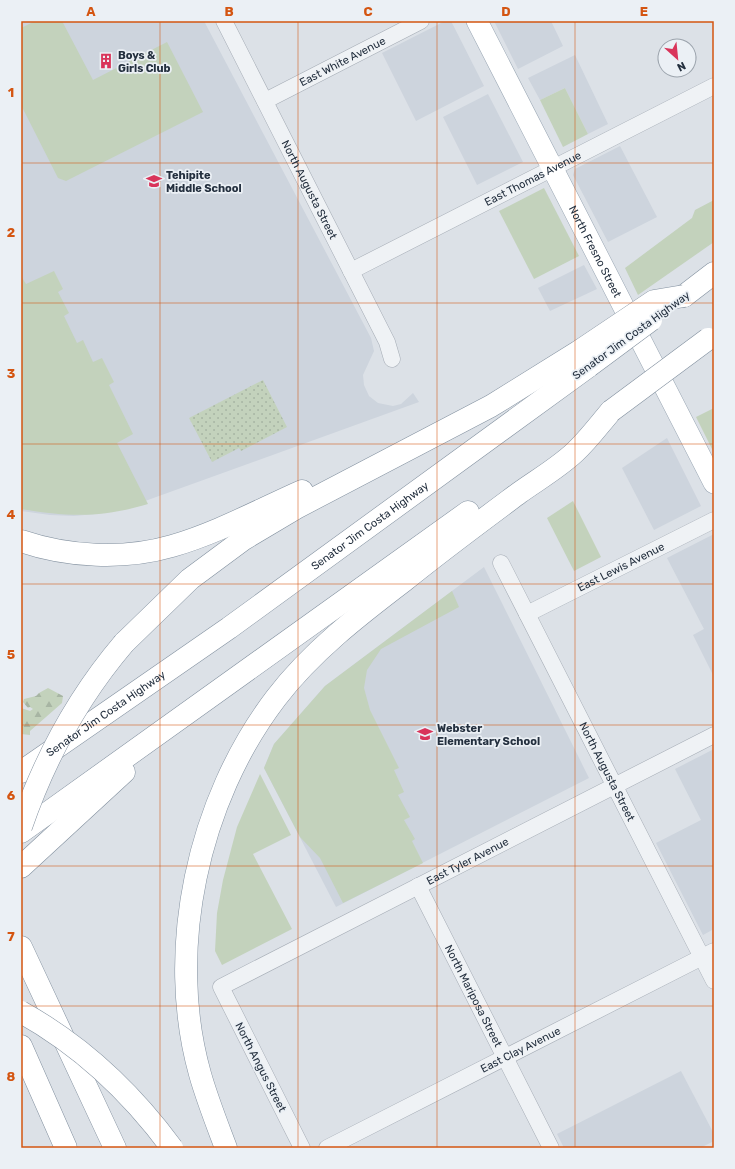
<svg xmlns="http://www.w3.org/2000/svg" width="735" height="1169" font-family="Rubik,sans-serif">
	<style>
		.built { fill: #cdd4dd }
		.grass { fill: #c3d2bc }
		.forest { fill: url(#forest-firs) }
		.park { fill: url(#park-dots) }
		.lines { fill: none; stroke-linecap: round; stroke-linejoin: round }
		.minor-casing { stroke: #a5acb5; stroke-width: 17 }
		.major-casing { stroke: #9aa7b4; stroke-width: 22 }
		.highway-casing { stroke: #82909f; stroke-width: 23 }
		.minor { stroke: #eff2f5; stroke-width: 16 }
		.major { stroke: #fff; stroke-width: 21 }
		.highway { stroke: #fff; stroke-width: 22 }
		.highway-bridge-casing { stroke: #82909f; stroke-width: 23; stroke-linecap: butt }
		.highway-bridge { stroke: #fff; stroke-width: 22 }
		.grid { fill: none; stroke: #d45511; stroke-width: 1; stroke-opacity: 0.55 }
		.labels { text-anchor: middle; stroke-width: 3.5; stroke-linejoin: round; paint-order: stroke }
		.poi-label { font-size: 11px; font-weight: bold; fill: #24303f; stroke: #ebf0f5; text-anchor: start }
		.street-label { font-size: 11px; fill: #24303f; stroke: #ebf0f5 }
		.neatline { fill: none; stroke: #d45511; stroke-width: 1.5 }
		.grid-label { font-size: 13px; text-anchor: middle; font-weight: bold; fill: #d45511 }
	</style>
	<defs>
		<pattern id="forest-firs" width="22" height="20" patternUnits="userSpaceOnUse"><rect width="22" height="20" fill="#c3d2bc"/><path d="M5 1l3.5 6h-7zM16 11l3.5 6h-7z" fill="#a7b5a3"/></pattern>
		<pattern id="park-dots" width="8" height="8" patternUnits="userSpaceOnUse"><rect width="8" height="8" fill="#c3d2bc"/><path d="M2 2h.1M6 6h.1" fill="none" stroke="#a7b5a3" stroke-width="1.8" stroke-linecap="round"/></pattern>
	</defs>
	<rect width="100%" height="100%" fill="#dce1e7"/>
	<!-- built -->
	<g class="built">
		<path d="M26,21H204L371,338L374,351L363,375L364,385L369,396L378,403L393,406L401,404L413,393L419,402L134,505L95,514L74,516L50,515L21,511V24Z"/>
		<path d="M445,21H451L484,86L416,121L382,53Z"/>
		<path d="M494,21H551L563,46L518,69Z"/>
		<path d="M575,55L608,124L588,134L565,88L540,100L528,78Z"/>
		<path d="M488,94L523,162L477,185L443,117Z"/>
		<path d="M620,146L657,217L608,242L573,175L575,169Z"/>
		<path d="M584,265L597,289L550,311L538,288Z"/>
		<path d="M667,438L701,506L654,530L622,468Z"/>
		<path d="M714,534V677L693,635L704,629L667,558Z"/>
		<path d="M484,567L589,778L336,907L264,768L274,744L325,686Z"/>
		<path d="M714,749V929L703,935L656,843L701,820L675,769Z"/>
		<path d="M681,1071L714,1134V1141L700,1148H564L557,1134Z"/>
	</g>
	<!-- grass -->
	<g class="grass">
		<path d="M35,21H62L93,80L167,42L203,112L66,181L58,178L21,105V28Z"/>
		<path d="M565,88L588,134L563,147L540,100Z"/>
		<path d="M544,188L579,256L534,279L499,211Z"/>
		<path d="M714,200V242L638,295L625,268L692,218L695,210Z"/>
		<path d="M54,271L63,289L58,292L69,313L64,316L77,343L83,340L93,362L102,358L114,382L109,385L133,434L117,443L148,504C101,518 69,517 21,509V276L26,284Z"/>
		<path d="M714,408V453L696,417Z"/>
		<path d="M573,501L601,557L574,571L547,518Z"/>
		<path d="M452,591L459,607L381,649L367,670L364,688L370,710L399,768L394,770L404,792L398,795L410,817L404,820L415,839L412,841L423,863L343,903L320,858L300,837L264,768L274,744L325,686Z"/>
		<path d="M260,774L291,835L253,854L292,929L222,965L215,951L217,913L223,880L237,827Z"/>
	</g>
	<!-- forest -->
	<path class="forest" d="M48,688L63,696L62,703L30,731V735L21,734V708L30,711L33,709L30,707L28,708L23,702L24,699L36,696L39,693Z"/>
	<!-- park -->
	<path class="park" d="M263,380L287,427L241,451L239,448L212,462L189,418Z"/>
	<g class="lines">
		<defs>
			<g id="minor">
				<path id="s1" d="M224,21L387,342L392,359"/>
				<path id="s2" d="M265,101L421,21"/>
				<path id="s3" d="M351,271L714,86"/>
				<path id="s4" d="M501,563L714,981"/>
				<path id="s5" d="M527,614L714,520"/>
				<path id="s6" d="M418,886L551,1148"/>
				<path id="s7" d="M302,1148L221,987L714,735"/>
				<path id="s8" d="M327,1148L714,951"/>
			</g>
			<g id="major">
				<path id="s9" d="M477,21L714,483"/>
			</g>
			<g id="highway">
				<path d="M684,296L714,273"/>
				<path d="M21,541C68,557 124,560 172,546C217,533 259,510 302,491"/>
				<path d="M124,643L190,579L244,539L296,508L491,406L581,350"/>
				<path id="s10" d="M21,772L229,628L589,366"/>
				<path d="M21,832L468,512"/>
				<path d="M21,867L124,772"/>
				<path d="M21,947L115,1148"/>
				<path d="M21,1046L66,1148"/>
				<path d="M226,1148C217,1124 207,1099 200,1074C165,950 198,800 276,698C311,652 359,615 405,580C442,550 480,522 519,493C537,480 558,468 575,452C588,440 599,425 611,411"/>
			</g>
		</defs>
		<!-- minor casing -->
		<use href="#minor" class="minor-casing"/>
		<!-- major casing -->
		<use href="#major" class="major-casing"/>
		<!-- highway casing -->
		<use href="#highway" class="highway-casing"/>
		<!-- minor -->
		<use href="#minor" class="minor"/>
		<!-- major -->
		<use href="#major" class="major"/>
		<!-- highway -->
		<use href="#highway" class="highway"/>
		<defs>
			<g id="highway-bridge">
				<path d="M581,350L654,301L684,296"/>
				<path d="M589,366L651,320"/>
				<path d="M611,411L708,339"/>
				<path d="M21,827C44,760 78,697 124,643"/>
				<path d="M21,1012C82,1046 130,1091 172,1148"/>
			</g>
		</defs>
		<!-- highway-bridge casing -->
		<use href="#highway-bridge" class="highway-bridge-casing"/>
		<!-- highway-bridge -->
		<use href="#highway-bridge" class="highway-bridge"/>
	</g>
	<!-- grid -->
	<path class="grid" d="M160,21V1148M298,21V1148M437,21V1148M575,21V1148M21,163H714M21,303H714M21,444H714M21,584H714M21,725H714M21,866H714M21,1006H714"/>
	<!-- icons -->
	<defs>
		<symbol id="building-bare" viewBox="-9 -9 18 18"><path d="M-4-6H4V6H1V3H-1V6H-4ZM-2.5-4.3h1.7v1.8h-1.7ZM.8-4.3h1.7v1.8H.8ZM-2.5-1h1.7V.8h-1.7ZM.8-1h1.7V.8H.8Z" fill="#d9345a" stroke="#ebf0f5" stroke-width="2.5" paint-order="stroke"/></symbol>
		<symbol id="school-bare" viewBox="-9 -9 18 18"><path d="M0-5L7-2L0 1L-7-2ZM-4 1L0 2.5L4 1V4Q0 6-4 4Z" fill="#d9345a" stroke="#ebf0f5" stroke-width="2.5" paint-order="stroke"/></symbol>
	</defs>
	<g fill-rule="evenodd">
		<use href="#building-bare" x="95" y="50" width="22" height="22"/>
		<use href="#school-bare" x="143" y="170" width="22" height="22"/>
		<use href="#school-bare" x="414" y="723" width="22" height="22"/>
	</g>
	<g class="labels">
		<!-- poi labels -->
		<g class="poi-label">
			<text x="118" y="59">Boys &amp;<tspan x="118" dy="13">Girls Club</tspan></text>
			<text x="166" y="179">Tehipite<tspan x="166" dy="13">Middle School</tspan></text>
			<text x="437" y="732">Webster<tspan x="437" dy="13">Elementary School</tspan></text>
		</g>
		<!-- street labels -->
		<g class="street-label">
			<text dy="4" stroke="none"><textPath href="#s2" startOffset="87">East White Avenue</textPath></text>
			<text dy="4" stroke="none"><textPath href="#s3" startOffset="204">East Thomas Avenue</textPath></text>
			<text dy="4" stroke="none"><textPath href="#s1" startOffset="189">North Augusta Street</textPath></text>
			<text dy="4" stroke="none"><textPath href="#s9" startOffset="259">North Fresno Street</textPath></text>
			<text transform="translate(631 335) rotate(-36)" y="4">Senator Jim Costa Highway</text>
			<text dy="4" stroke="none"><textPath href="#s10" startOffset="427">Senator Jim Costa Highway</textPath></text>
			<text dy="4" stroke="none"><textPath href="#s5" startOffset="105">East Lewis Avenue</textPath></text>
			<text dy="4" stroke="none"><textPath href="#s10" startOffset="103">Senator Jim Costa Highway</textPath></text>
			<text dy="4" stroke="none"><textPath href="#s4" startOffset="234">North Augusta Street</textPath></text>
			<text dy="4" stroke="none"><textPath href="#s7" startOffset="457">East Tyler Avenue</textPath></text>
			<text dy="4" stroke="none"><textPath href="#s6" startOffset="123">North Mariposa Street</textPath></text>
			<text dy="4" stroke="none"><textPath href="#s8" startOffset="217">East Clay Avenue</textPath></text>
			<text transform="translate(261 1067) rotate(63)" y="4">North Angus Street</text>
		</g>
	</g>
	<!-- border -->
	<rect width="735" height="1169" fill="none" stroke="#ebf0f5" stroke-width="44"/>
	<!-- north arrow -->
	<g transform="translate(677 58) rotate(153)"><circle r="19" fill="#ebf0f5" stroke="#9ba3ac"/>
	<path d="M0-3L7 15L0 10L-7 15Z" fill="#d9345a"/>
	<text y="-6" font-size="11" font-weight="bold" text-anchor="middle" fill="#24303f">N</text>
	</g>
	<rect x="22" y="22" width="691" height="1125" class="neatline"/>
	<g class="grid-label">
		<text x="91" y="16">A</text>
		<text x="229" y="16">B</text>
		<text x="368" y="16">C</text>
		<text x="506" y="16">D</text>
		<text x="644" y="16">E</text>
		<text x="11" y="97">1</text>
		<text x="11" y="237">2</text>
		<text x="11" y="378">3</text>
		<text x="11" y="519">4</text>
		<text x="11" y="659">5</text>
		<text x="11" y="800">6</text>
		<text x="11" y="941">7</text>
		<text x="11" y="1081">8</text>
	</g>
</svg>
